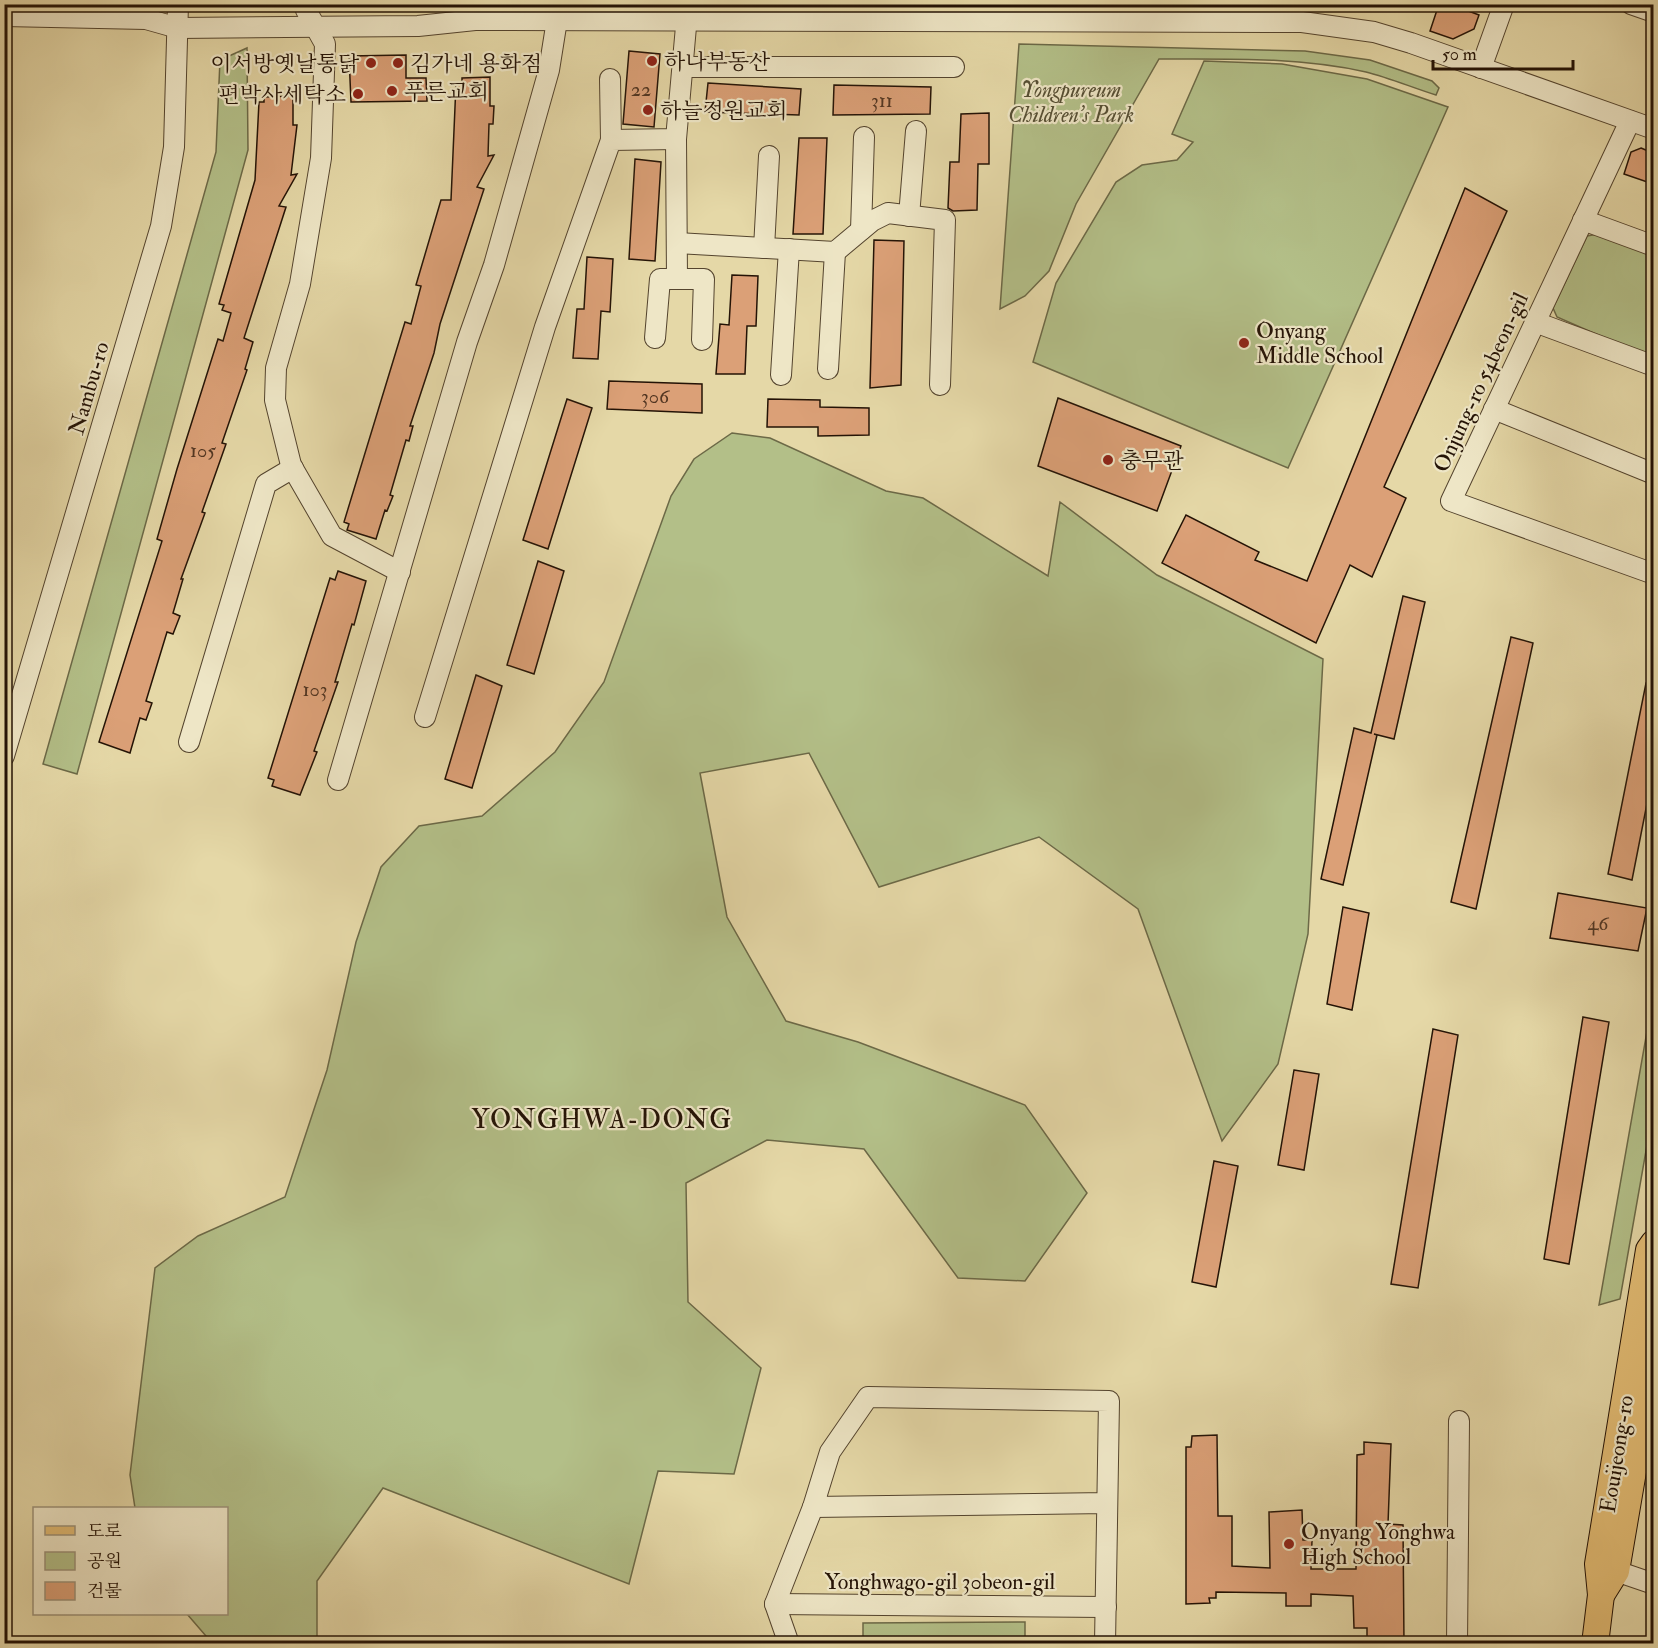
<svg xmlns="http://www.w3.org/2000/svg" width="1658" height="1648" font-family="'IM FELL Double Pica','Noto Serif KR',serif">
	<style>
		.green { fill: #b3bf88; stroke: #6c6947; stroke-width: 1.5 }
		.building { fill: #dba077; stroke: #241306; stroke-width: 1.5 }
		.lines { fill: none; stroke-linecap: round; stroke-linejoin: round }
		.minor-casing { stroke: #54442e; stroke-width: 22 }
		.major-casing { stroke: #241306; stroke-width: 28 }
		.minor { stroke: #eee6c6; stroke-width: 20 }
		.major { stroke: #e2bc74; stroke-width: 26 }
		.poi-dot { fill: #8f2418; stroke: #eee6c6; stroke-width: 2 }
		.labels { text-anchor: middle; stroke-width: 4.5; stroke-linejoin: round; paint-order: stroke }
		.number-label { font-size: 20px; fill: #523622 }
		.poi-label { font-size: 22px; fill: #241306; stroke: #eee6c6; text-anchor: start }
		.park-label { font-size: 22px; font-style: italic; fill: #564f34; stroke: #eee6c6 }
		.street-label { font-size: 22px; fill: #241306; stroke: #eee6c6 }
		.quarter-label { font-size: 26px; letter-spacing: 1.5px; fill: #241306; stroke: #eee6c6 }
	</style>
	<rect width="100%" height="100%" fill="#e5d8a7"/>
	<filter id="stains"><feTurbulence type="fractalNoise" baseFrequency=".00333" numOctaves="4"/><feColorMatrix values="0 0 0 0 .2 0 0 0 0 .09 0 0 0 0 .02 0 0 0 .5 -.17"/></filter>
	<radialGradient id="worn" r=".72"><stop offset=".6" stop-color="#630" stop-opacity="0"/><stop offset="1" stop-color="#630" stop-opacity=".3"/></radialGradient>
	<!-- green -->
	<g class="green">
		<path d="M1019,44L1305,51L1370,60L1432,81L1439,88L1436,95C1413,88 1390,78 1366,72C1298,57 1228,59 1159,59L1076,204L1049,271L1025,296L1000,309Z"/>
		<path d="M247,48L248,150L77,774L43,764L216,152L220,60Z"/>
		<path d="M1204,61L1282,64L1367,79L1448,107L1288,468L1033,362L1056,283L1116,182L1142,165L1177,160L1193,142L1172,134Z"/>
		<path d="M1598,234L1653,255V359L1557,317L1553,308L1587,236Z"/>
		<path d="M732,433L770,438L886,491L923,498L1048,576L1060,502L1157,575L1323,659L1308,934L1278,1064L1222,1141L1138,909L1039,837L879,887L809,753L700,773L727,917L786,1021L858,1042L1025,1105L1087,1193L1025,1281L958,1278L864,1149L767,1140L686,1183L688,1302L761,1368L734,1474L658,1471L629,1584L383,1488L317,1581V1643H212L187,1614H226V1508H135L130,1475L155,1268L198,1236L285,1197L327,1070L356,942L381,867L419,826L482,816L555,752L604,682L671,496L694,459Z"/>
		<path d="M1653,997V1111L1620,1299L1599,1305Z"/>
		<path d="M1025,1622V1643H863V1623Z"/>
		<path d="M1141,1640L1312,1643L1141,1644Z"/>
	</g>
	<!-- building -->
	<g class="building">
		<path d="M1439,4H1450L1479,15L1474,29L1453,39L1430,31Z"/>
		<path d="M629,51L660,54L654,127L623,124Z"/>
		<path d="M406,55V78H426L427,101L351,102L349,56Z"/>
		<path d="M490,77V106H494L493,124H489L488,156L494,155L477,187L484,189L440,324L434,353L410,426H413L409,441L406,440L390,495L393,496L387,511L385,510L376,539L347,530L349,524L344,522L405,322L411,324L421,286L416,285L441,200H451L456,84L462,83V78Z"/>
		<path d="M708,83L801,89L799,115L705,112Z"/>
		<path d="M834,85L931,87L930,114L833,115Z"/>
		<path d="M293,96V125H297L291,175L297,174L279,206L286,207L244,338L253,342L245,369L247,370L222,443L226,444L202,512L205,513L181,579H183L173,613L180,616L173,634L167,632L146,701L152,703L146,720L140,718L130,753L99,742L162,541L157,539L177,469L218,339L223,341L231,313L222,310L224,305L219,304L255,180L259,102H264V97Z"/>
		<path d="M989,113V164H978L977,210L953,211L948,208L950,162H959L961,114Z"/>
		<path d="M799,138H827L823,234H793Z"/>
		<path d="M1641,148L1653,153V184L1624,174L1631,152Z"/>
		<path d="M635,159L661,162L655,261L629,259Z"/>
		<path d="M1465,188L1507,211L1384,487L1406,498L1372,577L1350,565L1316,643L1162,563L1186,515L1259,552L1255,560L1307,581Z"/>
		<path d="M874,240L904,241L901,385L870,388Z"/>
		<path d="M587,257L613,259L610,312L601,311L598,359L573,358L577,309H584Z"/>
		<path d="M732,275L758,276L756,326H747L745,374H716L720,324L729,325Z"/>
		<path d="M609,381L702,384V413L607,409Z"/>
		<path d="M1058,398L1181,446L1157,511L1038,466Z"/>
		<path d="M567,399L592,408L548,549L523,540Z"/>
		<path d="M768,399L820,400V407L869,408V435L818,436V427H767Z"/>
		<path d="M538,561L564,571L534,674L507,665Z"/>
		<path d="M338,571L366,581L354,625L352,624L335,682H338L314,751L317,752L300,795L272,786L274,780L268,778L330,578L335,580Z"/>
		<path d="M1403,596L1425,602L1394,739L1374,734L1377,735L1343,885L1321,879L1354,728L1371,733Z"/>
		<path d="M1511,637L1533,643L1476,909L1451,902Z"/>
		<path d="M476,675L502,686L472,788L445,779Z"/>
		<path d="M1646,683L1653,684V773L1632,880L1608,874Z"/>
		<path d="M1558,893L1647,908L1638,951L1550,938Z"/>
		<path d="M1343,907L1369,913L1352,1010L1327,1004Z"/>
		<path d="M1583,1017L1609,1022L1569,1264L1544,1259Z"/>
		<path d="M1433,1029L1458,1035L1418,1288L1391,1284Z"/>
		<path d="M1294,1070L1319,1074L1304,1170L1278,1165Z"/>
		<path d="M1214,1161L1238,1166L1216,1287L1192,1282Z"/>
		<path d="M1217,1435L1218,1516H1232V1566L1270,1568L1269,1512L1302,1510L1303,1540H1312L1311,1569H1356L1357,1455L1364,1454V1442L1391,1444L1388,1524L1403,1525L1404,1644H1367V1628H1354L1353,1596L1311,1594V1606H1286V1593L1216,1592V1598H1209L1210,1603L1186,1604V1447H1191L1192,1436Z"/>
	</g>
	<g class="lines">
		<defs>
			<g id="minor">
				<path d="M306,4V10L325,44L321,158L300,284L276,368L275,400L291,465L332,536L400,572"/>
				<path d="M1631,4L1654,12"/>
				<path d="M4,16L146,19L178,28L418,26L475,20L1302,22L1374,32L1411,43L1654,129"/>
				<path d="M684,67H954"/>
				<path d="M1481,68L1504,4"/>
				<path d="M610,79L611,140"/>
				<path d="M1630,121L1451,501L1654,574"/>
				<path d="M676,139L677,279H704L702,340"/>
				<path d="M909,216L916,131"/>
				<path d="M1583,220L1654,246"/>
				<path d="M861,230L864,137"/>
				<path d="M677,243L835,252L872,221L888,213L945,220L940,385"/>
				<path d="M764,248L769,156"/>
				<path d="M1535,322L1654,366"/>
				<path d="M655,338L660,279H677"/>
				<path d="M828,369L835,252"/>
				<path d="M781,375L789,249"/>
				<path d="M1494,409L1654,474"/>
				<path d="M425,717L545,327L611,140L676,139L688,4"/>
				<path d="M189,742L266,484L293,468"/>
				<path d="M4,756L161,226L174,147L178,4"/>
				<path d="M338,780L467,342L494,265L549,70L557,20"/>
				<path d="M1616,1571L1654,1584"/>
				<path d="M775,1604L1106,1607"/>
				<path d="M789,1644L775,1604L813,1507"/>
				<path d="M1105,1644L1109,1401L868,1397L830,1452L813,1507L1107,1503"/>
				<path d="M1457,1644L1459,1421"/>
			</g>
			<g id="major">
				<path d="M1601,1595L1616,1571L1654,1348"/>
				<path d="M1595,1644L1601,1595L1598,1564L1649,1250L1654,1243"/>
			</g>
		</defs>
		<!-- minor casing -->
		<use href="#minor" class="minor-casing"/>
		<!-- major casing -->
		<use href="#major" class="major-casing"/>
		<!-- minor -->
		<use href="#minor" class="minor"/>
		<!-- major -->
		<use href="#major" class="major"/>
	</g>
	<!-- markers -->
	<g class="poi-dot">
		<circle cx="652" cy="61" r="6"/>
		<circle cx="371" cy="63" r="6"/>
		<circle cx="398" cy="63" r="6"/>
		<circle cx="392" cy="91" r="6"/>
		<circle cx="358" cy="94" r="6"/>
		<circle cx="648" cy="110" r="6"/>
		<circle cx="1244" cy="343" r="6"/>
		<circle cx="1108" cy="460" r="6"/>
		<circle cx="1289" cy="1544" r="6"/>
	</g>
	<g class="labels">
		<!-- number labels -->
		<g class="number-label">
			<text x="641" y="96">22</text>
			<text x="882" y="107">311</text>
			<text x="655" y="403">306</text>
			<text x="203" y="457">105</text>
			<text x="315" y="696">103</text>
			<text x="1598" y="930">46</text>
		</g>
		<!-- poi labels -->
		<g class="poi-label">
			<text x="664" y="69">하나부동산</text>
			<text x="359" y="71" text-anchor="end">이서방옛날통닭</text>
			<text x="410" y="71">김가네 용화점</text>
			<text x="404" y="99">푸른교회</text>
			<text x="346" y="102" text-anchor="end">편박사세탁소</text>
			<text x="660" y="118">하늘정원교회</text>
			<text x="1256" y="338">Onyang<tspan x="1256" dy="25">Middle School</tspan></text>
			<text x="1120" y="468">충무관</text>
			<text x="1301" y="1539">Onyang Yonghwa<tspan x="1301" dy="25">High School</tspan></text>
		</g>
		<!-- park labels -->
		<g class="park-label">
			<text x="1071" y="97">Yongpureum<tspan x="1071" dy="25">Children's Park</tspan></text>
		</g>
		<!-- street labels -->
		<g class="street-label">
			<text transform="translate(1480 382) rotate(-65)" y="8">Onjung-ro 54beon-gil</text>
			<text transform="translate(88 388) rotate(-74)" y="8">Nambu-ro</text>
			<text transform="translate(1616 1454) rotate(-81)" y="8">Eouijeong-ro</text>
			<text x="940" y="1589">Yonghwago-gil 30beon-gil</text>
		</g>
		<!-- quarter labels -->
		<g class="quarter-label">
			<text x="602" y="1128">YONGHWA-DONG</text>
		</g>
	</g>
	<!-- margin -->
	<rect width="1658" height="1648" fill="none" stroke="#e5d8a7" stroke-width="24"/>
	<rect x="6" y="6" width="1646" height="1636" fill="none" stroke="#241306" stroke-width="3"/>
	<rect x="12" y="12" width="1634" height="1624" fill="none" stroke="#241306" stroke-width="1.5"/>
	<!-- legend -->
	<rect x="33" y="1507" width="195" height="108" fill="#eee6c6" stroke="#9d9279" stroke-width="1.5"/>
	<rect x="45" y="1526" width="30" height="9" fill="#e2bc74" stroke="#9d9279" stroke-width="1.5"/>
	<text x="87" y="1537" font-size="18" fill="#241306">도로</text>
	<rect x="45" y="1552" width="30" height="18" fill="#b3bf88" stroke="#9d9279" stroke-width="1.5"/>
	<text x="87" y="1567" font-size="18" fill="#241306">공원</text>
	<rect x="45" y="1582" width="30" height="18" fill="#dba077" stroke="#9d9279" stroke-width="1.5"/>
	<text x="87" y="1597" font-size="18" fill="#241306">건물</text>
	<!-- scale -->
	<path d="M1433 60v9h140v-9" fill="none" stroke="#241306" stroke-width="3"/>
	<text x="1442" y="60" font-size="18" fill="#241306" stroke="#eee6c6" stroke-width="4.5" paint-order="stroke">50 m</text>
	<rect width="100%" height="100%" filter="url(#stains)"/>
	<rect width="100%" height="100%" fill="url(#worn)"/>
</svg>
